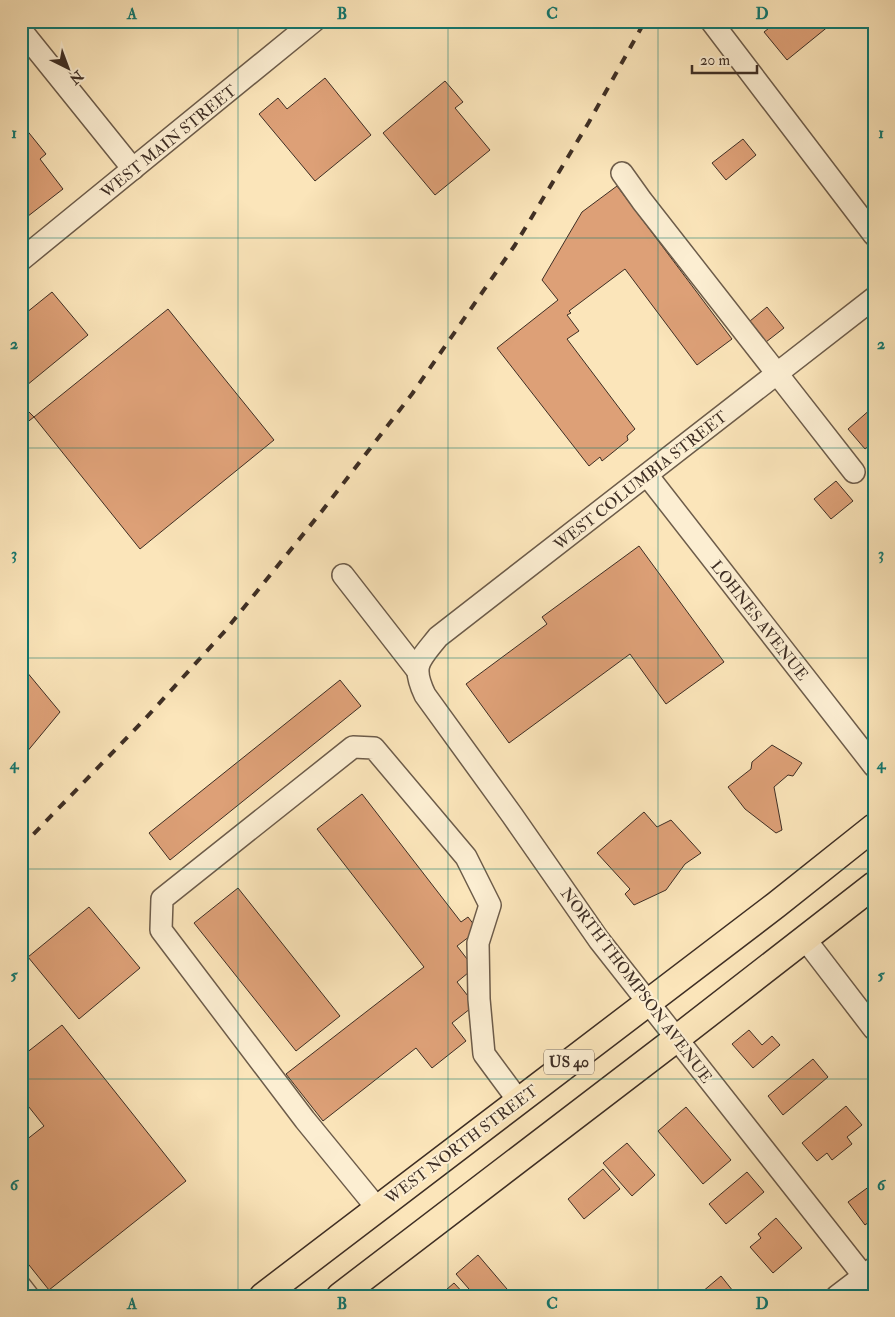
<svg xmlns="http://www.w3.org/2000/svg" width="895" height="1317" font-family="'IM FELL Double Pica',serif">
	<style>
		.building { fill: #dda077; stroke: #3e2e24 }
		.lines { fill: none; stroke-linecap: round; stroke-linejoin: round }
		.minor-casing { stroke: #6d5c4a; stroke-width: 24 }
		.major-casing { stroke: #3e2e24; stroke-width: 29 }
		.minor { stroke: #fceed2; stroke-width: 21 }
		.major { stroke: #fbe5ba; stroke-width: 26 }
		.rail { stroke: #3e2e24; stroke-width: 4; stroke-dasharray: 9 9; stroke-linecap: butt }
		.grid { fill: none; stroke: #0f766e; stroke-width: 1; stroke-opacity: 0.55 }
		.labels { text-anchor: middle; stroke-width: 4; stroke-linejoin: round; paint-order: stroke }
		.shield { fill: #fceed2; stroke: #776858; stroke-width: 1 }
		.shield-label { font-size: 15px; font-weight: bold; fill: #3e2e24 }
		.street-label { font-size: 16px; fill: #3e2e24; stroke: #fceed2 }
		.neatline { fill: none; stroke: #0f766e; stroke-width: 2 }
		.grid-label { font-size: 16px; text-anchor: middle; font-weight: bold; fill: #0f766e }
	</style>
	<rect width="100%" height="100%" fill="#fbe5ba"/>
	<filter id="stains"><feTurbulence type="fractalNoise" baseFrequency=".004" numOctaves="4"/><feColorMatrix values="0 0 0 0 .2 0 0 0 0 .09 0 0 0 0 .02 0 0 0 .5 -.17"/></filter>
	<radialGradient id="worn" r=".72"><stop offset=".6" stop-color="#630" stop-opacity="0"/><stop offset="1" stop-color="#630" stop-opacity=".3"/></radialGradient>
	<!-- building -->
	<g class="building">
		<path d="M778,21H835L787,60L764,32Z"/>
		<path d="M325,78L371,135L315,181L259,114L278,98L287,109Z"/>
		<path d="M445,81L463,102L455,108L490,150L435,195L383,133Z"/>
		<path d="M21,123L46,154L40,159L63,189L23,220L21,218Z"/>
		<path d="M743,139L756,155L726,180L712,163Z"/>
		<path d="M617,186L732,339L697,365L625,269L569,311L571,313L567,315L579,331L567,339L635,429L627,436L628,440L602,461L600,457L589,466L497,348L558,300L542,280L582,212Z"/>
		<path d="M52,292L88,335L21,390V317Z"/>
		<path d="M767,307L784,328L766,342L750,321Z"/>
		<path d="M168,309L274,440L140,549L34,417Z"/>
		<path d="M21,404L34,417L21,427Z"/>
		<path d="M872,408L874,410V442L865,449L848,429Z"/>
		<path d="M836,481L853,501L831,519L814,499Z"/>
		<path d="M639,546L724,662L666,704L630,654L509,743L466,684L547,624L542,617Z"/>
		<path d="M21,665L60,712L21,759Z"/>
		<path d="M340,680L361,706L170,860L149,833Z"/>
		<path d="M772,745L802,763L793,776L788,775L774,787L782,830L776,833L745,809L728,787L751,769L752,762Z"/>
		<path d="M362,794L461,922L468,917L478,930L457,946L474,968L457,982L475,1005L452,1023L466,1041L432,1068L416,1048L323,1121L286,1074L424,967L317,829Z"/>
		<path d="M644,812L657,827L671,820L701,853L685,864L666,890L634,905L625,894L630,889L597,853Z"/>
		<path d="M238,888L340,1016L296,1051L194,923Z"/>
		<path d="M89,907L140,968L79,1019L28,957Z"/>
		<path d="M62,1025L186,1181L49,1290L21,1255V1144L44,1126L21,1097V1057Z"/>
		<path d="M749,1030L762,1045L772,1036L780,1045L753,1068L732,1044Z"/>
		<path d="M813,1059L828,1077L783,1115L768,1096Z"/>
		<path d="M846,1106L862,1125L847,1137L852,1144L832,1160L827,1153L817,1161L802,1143Z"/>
		<path d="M686,1107L731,1160L703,1184L658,1131Z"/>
		<path d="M627,1143L655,1175L632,1196L603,1163Z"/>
		<path d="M603,1169L620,1189L584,1219L568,1199Z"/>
		<path d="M747,1172L764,1192L726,1224L709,1204Z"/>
		<path d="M874,1183V1218L865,1225L848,1202Z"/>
		<path d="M776,1218L802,1248L773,1273L750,1247L761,1238L758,1234Z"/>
		<path d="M478,1255L507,1289L499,1296H475L456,1274Z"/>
		<path d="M721,1276L737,1296H705L702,1292Z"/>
		<path d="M454,1283L466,1296H439Z"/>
	</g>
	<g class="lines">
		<defs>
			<g id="minor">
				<path d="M711,21L874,235"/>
				<path d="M21,30L133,169"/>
				<path d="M622,173L642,201L854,472"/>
				<path d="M21,260L314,21"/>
				<path d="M874,298L438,637C419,661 411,665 425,695L512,815L599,940L874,1289"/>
				<path d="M647,475L874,766"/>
				<path d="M343,575L417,670"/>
				<path d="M805,939L874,1029"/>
				<path d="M377,1208L305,1120L161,930L162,899L353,747L374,748L466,857L490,905L478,943L479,999L484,1054L518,1100"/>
				<path d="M21,1287L28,1296"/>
				<path d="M837,1296L874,1268"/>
			</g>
			<g id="major">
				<path d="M263,1296L776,905L874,827"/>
				<path d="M340,1296L676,1039L874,885"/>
			</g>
		</defs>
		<!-- minor casing -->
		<use href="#minor" class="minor-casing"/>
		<!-- major casing -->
		<use href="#major" class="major-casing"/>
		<!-- minor -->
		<use href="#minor" class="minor"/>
		<!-- major -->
		<use href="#major" class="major"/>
		<!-- rail -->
		<path class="rail" d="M21,847L145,719L225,631L322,511L412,394L515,245L589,122L645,21"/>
	</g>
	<!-- grid -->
	<path class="grid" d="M238,21V1296M448,21V1296M658,21V1296M21,238H874M21,448H874M21,658H874M21,869H874M21,1079H874"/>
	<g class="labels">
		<!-- shield labels -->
		<rect class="shield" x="544" y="1049.5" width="50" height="25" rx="4"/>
		<g class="shield-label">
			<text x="569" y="1067">US 40</text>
		</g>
		<!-- street labels -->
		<g class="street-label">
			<text transform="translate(168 141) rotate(-39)" y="6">WEST MAIN STREET</text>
			<text transform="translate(640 480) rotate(-38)" y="6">WEST COLUMBIA STREET</text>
			<text transform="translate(760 620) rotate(52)" y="6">LOHNES AVENUE</text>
			<text transform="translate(637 985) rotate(53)" y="6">NORTH THOMPSON AVENUE</text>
			<text transform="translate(461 1144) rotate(-37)" y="6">WEST NORTH STREET</text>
		</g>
	</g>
	<!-- margin -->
	<rect width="895" height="1317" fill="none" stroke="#fbe5ba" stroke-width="55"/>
	<!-- north arrow -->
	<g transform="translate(68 68) rotate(138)" stroke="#fceed2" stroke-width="4" paint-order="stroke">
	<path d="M0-4L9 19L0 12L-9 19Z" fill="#3e2e24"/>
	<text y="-8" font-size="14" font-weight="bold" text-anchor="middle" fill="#3e2e24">N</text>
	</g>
	<!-- scale -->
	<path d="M692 65v8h65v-8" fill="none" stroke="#3e2e24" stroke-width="2.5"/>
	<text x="700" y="65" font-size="15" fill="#3e2e24" stroke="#fceed2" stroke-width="4" paint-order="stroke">20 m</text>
	<rect x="28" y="28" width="840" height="1262" class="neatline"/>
	<g class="grid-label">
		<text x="132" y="19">A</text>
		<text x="342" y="19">B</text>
		<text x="552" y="19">C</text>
		<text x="762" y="19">D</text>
		<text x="14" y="138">1</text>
		<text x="881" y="138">1</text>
		<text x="14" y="349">2</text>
		<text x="881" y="349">2</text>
		<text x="14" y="559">3</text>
		<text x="881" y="559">3</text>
		<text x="14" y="769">4</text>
		<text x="881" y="769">4</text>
		<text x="14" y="980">5</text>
		<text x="881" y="980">5</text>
		<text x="14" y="1190">6</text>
		<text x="881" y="1190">6</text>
		<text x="132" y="1309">A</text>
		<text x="342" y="1309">B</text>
		<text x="552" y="1309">C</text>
		<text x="762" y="1309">D</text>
	</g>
	<rect width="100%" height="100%" filter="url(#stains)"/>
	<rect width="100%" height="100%" fill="url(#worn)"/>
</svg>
